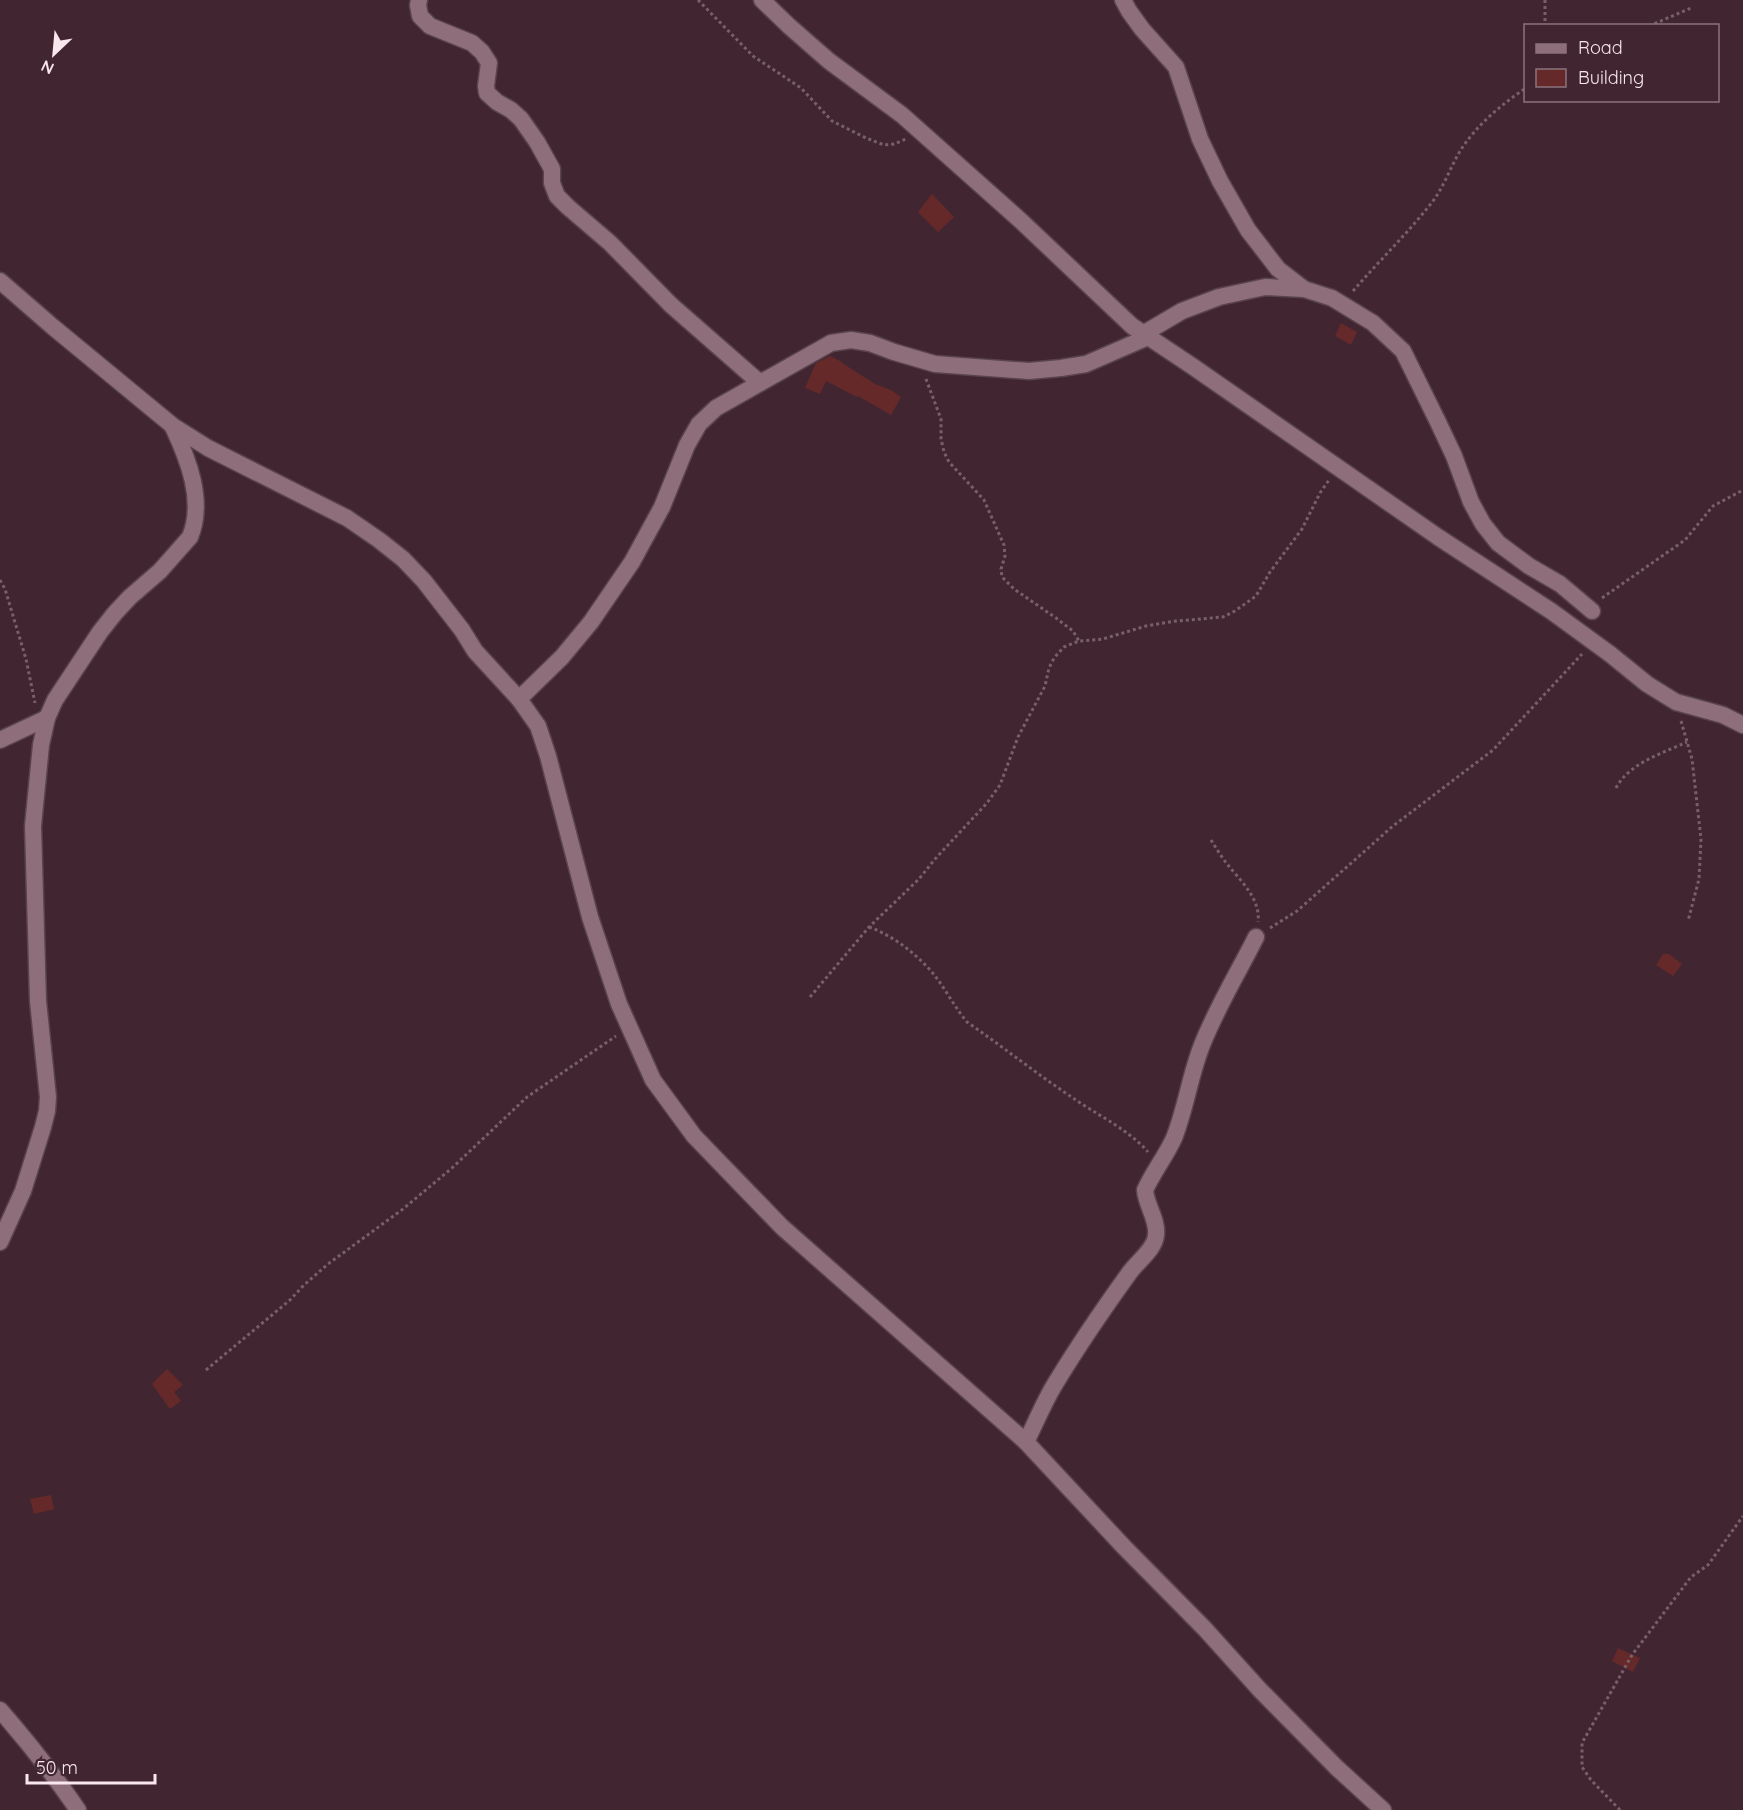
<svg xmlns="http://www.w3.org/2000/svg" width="1743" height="1810" font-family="Quicksand,sans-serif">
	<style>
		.building { fill: #662929 }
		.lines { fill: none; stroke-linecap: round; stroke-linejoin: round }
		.minor-casing { stroke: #59434c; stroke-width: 19 }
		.path { stroke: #786069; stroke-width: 3; stroke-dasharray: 3 3; stroke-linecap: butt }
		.minor { stroke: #8e6e7a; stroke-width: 16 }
	</style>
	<rect width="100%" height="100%" fill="#412631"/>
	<!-- building -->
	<g class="building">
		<path d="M932,194L954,217L938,232L918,212Z"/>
		<path d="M1341,323L1357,332L1351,345L1335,336Z"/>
		<path d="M830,356L842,362V363L875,384L891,390L901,397L891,415L858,396L857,397L826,381L820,394L805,388L816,363Z"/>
		<path d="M1663,954H1669L1682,964L1673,976L1656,965Z"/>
		<path d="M167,1369L183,1385L174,1392L181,1401L170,1409L152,1384Z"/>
		<path d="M51,1495L54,1509L34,1514L30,1499Z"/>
		<path d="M1618,1648L1640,1658L1633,1672L1612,1661Z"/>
	</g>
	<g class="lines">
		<defs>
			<g id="minor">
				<path d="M419,0L418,5L420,16L430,26L472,43L482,52L489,63L486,86L487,93L497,102L511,110L521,119L537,142L552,169V183L557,196L568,207L610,243L671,305L760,383"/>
				<path d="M762,0L789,26L829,61L902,115L1021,221L1132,326L1192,366L1438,537L1551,611L1610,654L1647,684L1676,702L1723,715L1743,725"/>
				<path d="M1123,0L1129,11L1142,29L1176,67L1200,139L1220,181L1248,230L1278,269L1304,289L1332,298L1373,323L1403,351L1438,422L1454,456L1471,502L1483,524L1498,543L1529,566L1560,584L1592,611"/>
				<path d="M0,281L53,327L173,426L208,448L347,518L379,540L403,559L424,581L462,630L475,651L519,699L538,726L548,756L590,917L619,1004L653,1080L694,1136L782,1227L1026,1442L1124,1547L1205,1629L1260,1690L1337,1768L1383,1810"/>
				<path d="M1143,334L1182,311L1219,297L1265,287L1304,289"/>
				<path d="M519,699L562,657L591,622L632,562L662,507L687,445L699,424L716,408L760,383L831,343L851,340L870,343L894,352L935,364L1029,371L1061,368L1086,364L1148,337"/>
				<path d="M0,740L47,718"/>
				<path d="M0,1242L23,1191L43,1127L47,1111L48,1097L38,1001L33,826L41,745L47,718L55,700L100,632L115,613L130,597L160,571L190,537C205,501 188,459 173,427"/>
				<path d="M1026,1442C1036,1422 1044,1402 1055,1384C1078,1346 1104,1308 1130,1272C1138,1261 1155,1249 1156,1235C1158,1220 1146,1205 1145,1190C1153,1172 1166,1156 1174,1138C1186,1108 1190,1075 1202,1045C1217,1007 1238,973 1256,937"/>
				<path d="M0,1710C28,1742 54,1775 78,1810"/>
			</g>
		</defs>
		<!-- minor casing -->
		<use href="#minor" class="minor-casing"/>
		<!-- path -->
		<g class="path">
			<path d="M698,0L753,56L801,88L832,121L866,138L884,145L894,144L906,139"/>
			<path d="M1545,0V26"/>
			<path d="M1649,26L1691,8"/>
			<path d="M1353,291C1379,261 1408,233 1433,201C1445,185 1451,165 1462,148C1478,124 1502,104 1526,88"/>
			<path d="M926,379L941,419V439L944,452L949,462L984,500L1004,545L1005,556L1001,569L1002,577L1014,589L1056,618L1073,631L1079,641"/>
			<path d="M0,580L5,589L26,659L35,703"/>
			<path d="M1602,598L1685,540L1713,506L1743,490"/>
			<path d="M1681,721L1692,759L1701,839L1699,879L1688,921"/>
			<path d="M1616,788C1629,763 1663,753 1687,742"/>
			<path d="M1211,840C1216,848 1221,856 1227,864C1240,880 1261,899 1258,922"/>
			<path d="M869,927C893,936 914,952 931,971C944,986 953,1005 967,1022C1003,1047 1037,1074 1073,1098C1097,1115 1128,1129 1148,1152"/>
			<path d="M1270,928L1297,911L1393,826L1493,750L1582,654"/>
			<path d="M810,997L869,927L919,879L935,859L987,803L1000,785L1018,737L1045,686L1049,668L1054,658L1064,647L1079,641L1103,639L1146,626L1176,621L1223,617L1235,611L1256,596L1270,572L1302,529L1320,493L1329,480"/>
			<path d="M206,1370L290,1300L304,1285L328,1264L403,1209L452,1168L527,1097L616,1036"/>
			<path d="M1620,1810L1591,1780L1582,1767V1743L1632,1655L1691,1577L1708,1565L1743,1516"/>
		</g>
		<!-- minor -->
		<use href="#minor" class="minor"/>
	</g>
	<!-- legend -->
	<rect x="1524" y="24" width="195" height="78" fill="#412631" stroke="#8b737c" stroke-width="1.5"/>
	<rect x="1536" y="44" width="30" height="9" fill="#8e6e7a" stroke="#8b737c" stroke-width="1.5"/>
	<text x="1578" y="54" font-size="18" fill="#f9e7ed">Road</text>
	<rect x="1536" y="69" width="30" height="18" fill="#662929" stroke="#8b737c" stroke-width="1.5"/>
	<text x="1578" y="84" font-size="18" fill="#f9e7ed">Building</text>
	<!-- north arrow -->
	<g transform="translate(54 54) rotate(206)" stroke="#412631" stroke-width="4.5" paint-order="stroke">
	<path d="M0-4.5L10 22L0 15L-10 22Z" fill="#f9e7ed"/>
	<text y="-9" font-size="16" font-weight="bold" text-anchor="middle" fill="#f9e7ed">N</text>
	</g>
	<!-- scale -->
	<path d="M27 1774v9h128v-9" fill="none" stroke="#f9e7ed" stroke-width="3"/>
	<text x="36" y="1774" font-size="18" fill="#f9e7ed" stroke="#412631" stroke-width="4.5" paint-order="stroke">50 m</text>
</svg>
